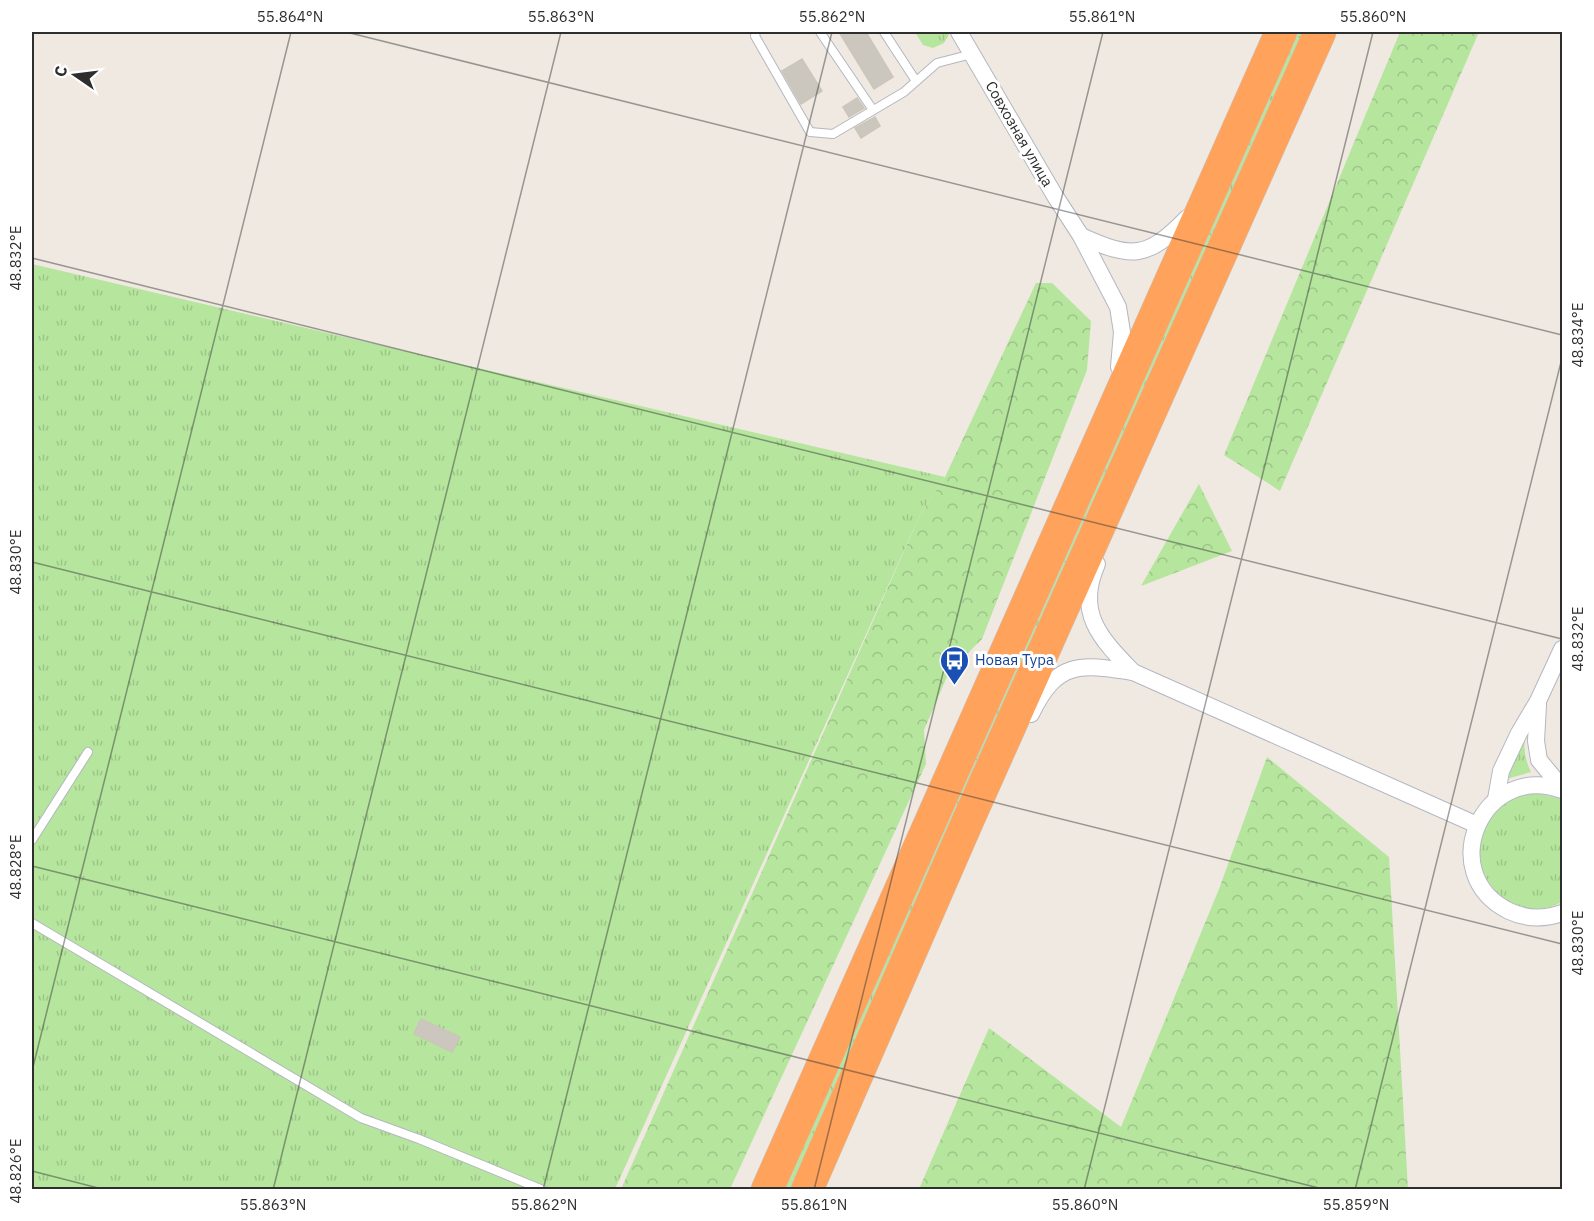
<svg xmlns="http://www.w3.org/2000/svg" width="1594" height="1221" font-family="'IBM Plex Sans',sans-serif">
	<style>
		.grass { fill: url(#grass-tufts) }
		.forest { fill: url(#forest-crowns) }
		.building { fill: #cbc7bf; stroke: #cbc5ba; stroke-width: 1.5 }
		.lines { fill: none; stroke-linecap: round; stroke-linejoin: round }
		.lane-casing { stroke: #b4b7c1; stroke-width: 10 }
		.street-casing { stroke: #b4b7c1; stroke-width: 18 }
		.highway-casing { stroke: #c9c9c9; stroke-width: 33 }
		.lane { stroke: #fff; stroke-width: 8 }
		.street { stroke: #fff; stroke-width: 16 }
		.highway { stroke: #ffa35c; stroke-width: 32 }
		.ticks { fill: none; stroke: #2e2e2e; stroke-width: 1.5; stroke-opacity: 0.45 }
		.labels { text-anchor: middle; stroke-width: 6; stroke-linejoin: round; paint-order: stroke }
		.street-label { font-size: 15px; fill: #2e2e2e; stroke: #fff }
		.transit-label { font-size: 15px; fill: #164399; stroke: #fff; text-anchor: start }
		.neatline { fill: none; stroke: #2e2e2e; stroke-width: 2 }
		.ticks-label { font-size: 15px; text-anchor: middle; fill: #2e2e2e }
	</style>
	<defs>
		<pattern id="grass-tufts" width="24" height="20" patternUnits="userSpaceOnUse" patternTransform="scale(1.5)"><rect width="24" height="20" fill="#b6e59e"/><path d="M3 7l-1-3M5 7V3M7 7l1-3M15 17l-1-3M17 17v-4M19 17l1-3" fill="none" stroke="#9dc588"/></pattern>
		<pattern id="forest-crowns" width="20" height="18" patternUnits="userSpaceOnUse" patternTransform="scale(1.5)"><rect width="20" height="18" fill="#b6e59e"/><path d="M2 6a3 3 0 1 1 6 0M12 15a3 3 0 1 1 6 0" fill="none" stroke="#9dc588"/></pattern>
	</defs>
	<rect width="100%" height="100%" fill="#efe9e1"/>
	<!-- grass -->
	<g class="grass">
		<path d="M915,32H947L949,34L944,43L933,48L923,45Z"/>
		<path d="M1293,32H1304L790,1189L780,1190Z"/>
		<path d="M32,264L945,477L920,515L615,1189L32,1190Z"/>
		<path d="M1525,732C1524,747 1524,758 1531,772L1503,780Z"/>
		<path d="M1537,793L1562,799V902C1512,929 1459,871 1487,822C1493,812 1503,802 1514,797C1521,795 1530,794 1537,793Z"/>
	</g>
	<!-- forest -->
	<g class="forest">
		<path d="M1400,32H1479L1280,491L1224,455Z"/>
		<path d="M1036,283H1052L1091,321L1087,370L982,639L949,672L924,730L926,764L730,1189H621L920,515L945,477Z"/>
		<path d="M1199,484L1232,551L1141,586Z"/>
		<path d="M1267,757L1389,857L1408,1189H919L989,1028L1121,1127L1219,889Z"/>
	</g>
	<!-- building -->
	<g class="building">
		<path d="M839,32H866L893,77L874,89Z"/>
		<path d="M802,59L822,91L801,104L782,71Z"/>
		<path d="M857,98L864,108L849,117L843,107Z"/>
		<path d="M875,117L880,126L861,138L855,128Z"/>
		<path d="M421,1019L460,1037L452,1052L414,1034Z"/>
	</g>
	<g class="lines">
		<defs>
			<g id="lane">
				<path d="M756,32L755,36L810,132L833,134L904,92L937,63L972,54"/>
				<path d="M820,32L873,110"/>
				<path d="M884,32L916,81"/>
				<path d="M32,840L88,752"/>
				<path d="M32,923L361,1118L419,1139L543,1190"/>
			</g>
			<g id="street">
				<path d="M959,32L1055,196L1081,236L1118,307L1122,332L1119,367"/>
				<path d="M1081,236C1132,259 1147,259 1187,218"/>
				<path d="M1133,672L1477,825"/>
				<path d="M1538,705L1536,741L1539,760L1562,788"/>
				<path d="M1031,714C1057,660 1080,664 1133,672C1101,639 1075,613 1097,564"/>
				<path d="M1562,790C1482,761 1434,874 1509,911C1526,919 1545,919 1562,913"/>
				<path d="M1496,799L1501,771L1519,733L1538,701L1562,649"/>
			</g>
			<g id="highway">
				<path d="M767,1190L1281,32"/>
				<path d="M807,1190L966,825L1320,32"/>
			</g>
		</defs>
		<!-- lane casing -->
		<use href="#lane" class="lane-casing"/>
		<!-- street casing -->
		<use href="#street" class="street-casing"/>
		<!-- highway casing -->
		<use href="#highway" class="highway-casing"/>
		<!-- lane -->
		<use href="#lane" class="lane"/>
		<!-- street -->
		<use href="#street" class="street"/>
		<!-- highway -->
		<use href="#highway" class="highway"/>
	</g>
	<!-- ticks -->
	<path class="ticks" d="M346,32L1562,335M32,258L1562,639M32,562L1562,944M32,866L1327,1190M32,1071L291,32M32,1171L106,1190M273,1190L561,32M543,1190L832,32M814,1190L1103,32M1084,1190L1373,32M1355,1190L1562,358"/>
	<!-- icons -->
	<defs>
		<symbol id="bus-pin" viewBox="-11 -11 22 30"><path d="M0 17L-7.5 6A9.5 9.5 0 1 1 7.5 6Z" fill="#1a4fb4" stroke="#fff"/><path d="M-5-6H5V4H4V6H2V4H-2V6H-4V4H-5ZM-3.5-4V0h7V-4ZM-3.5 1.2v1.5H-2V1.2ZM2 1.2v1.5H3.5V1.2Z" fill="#fff"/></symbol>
	</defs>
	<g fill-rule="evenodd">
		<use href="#bus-pin" x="938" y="644" width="33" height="45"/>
	</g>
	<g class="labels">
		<!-- street labels -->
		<g class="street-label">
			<text transform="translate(1019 134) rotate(60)" y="5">Совхозная улица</text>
		</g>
		<!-- transit labels -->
		<g class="transit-label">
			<text x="975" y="665">Новая Тура</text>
		</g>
	</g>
	<!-- border -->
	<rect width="1594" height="1221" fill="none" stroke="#ffffff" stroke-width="66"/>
	<!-- north arrow -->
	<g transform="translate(75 75) rotate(284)" stroke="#ffffff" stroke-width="4.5" paint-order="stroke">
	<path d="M0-4.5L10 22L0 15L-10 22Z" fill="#2e2e2e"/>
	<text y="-9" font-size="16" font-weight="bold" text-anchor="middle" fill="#2e2e2e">С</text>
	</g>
	<rect x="33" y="33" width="1528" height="1155" class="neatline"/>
	<g class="ticks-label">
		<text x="290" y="22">55.864°N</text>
		<text x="561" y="22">55.863°N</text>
		<text x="832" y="22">55.862°N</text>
		<text x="1102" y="22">55.861°N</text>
		<text x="1373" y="22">55.860°N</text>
		<text transform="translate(16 258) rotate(-90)" y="5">48.832°E</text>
		<text transform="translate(1578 335) rotate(-90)" y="5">48.834°E</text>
		<text transform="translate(16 562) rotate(-90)" y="5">48.830°E</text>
		<text transform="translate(1578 639) rotate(-90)" y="5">48.832°E</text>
		<text transform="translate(16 867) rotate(-90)" y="5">48.828°E</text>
		<text transform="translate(1578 943) rotate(-90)" y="5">48.830°E</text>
		<text transform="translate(16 1171) rotate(-90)" y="5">48.826°E</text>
		<text x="273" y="1210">55.863°N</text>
		<text x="544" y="1210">55.862°N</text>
		<text x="814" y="1210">55.861°N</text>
		<text x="1085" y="1210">55.860°N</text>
		<text x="1356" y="1210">55.859°N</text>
	</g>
</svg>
